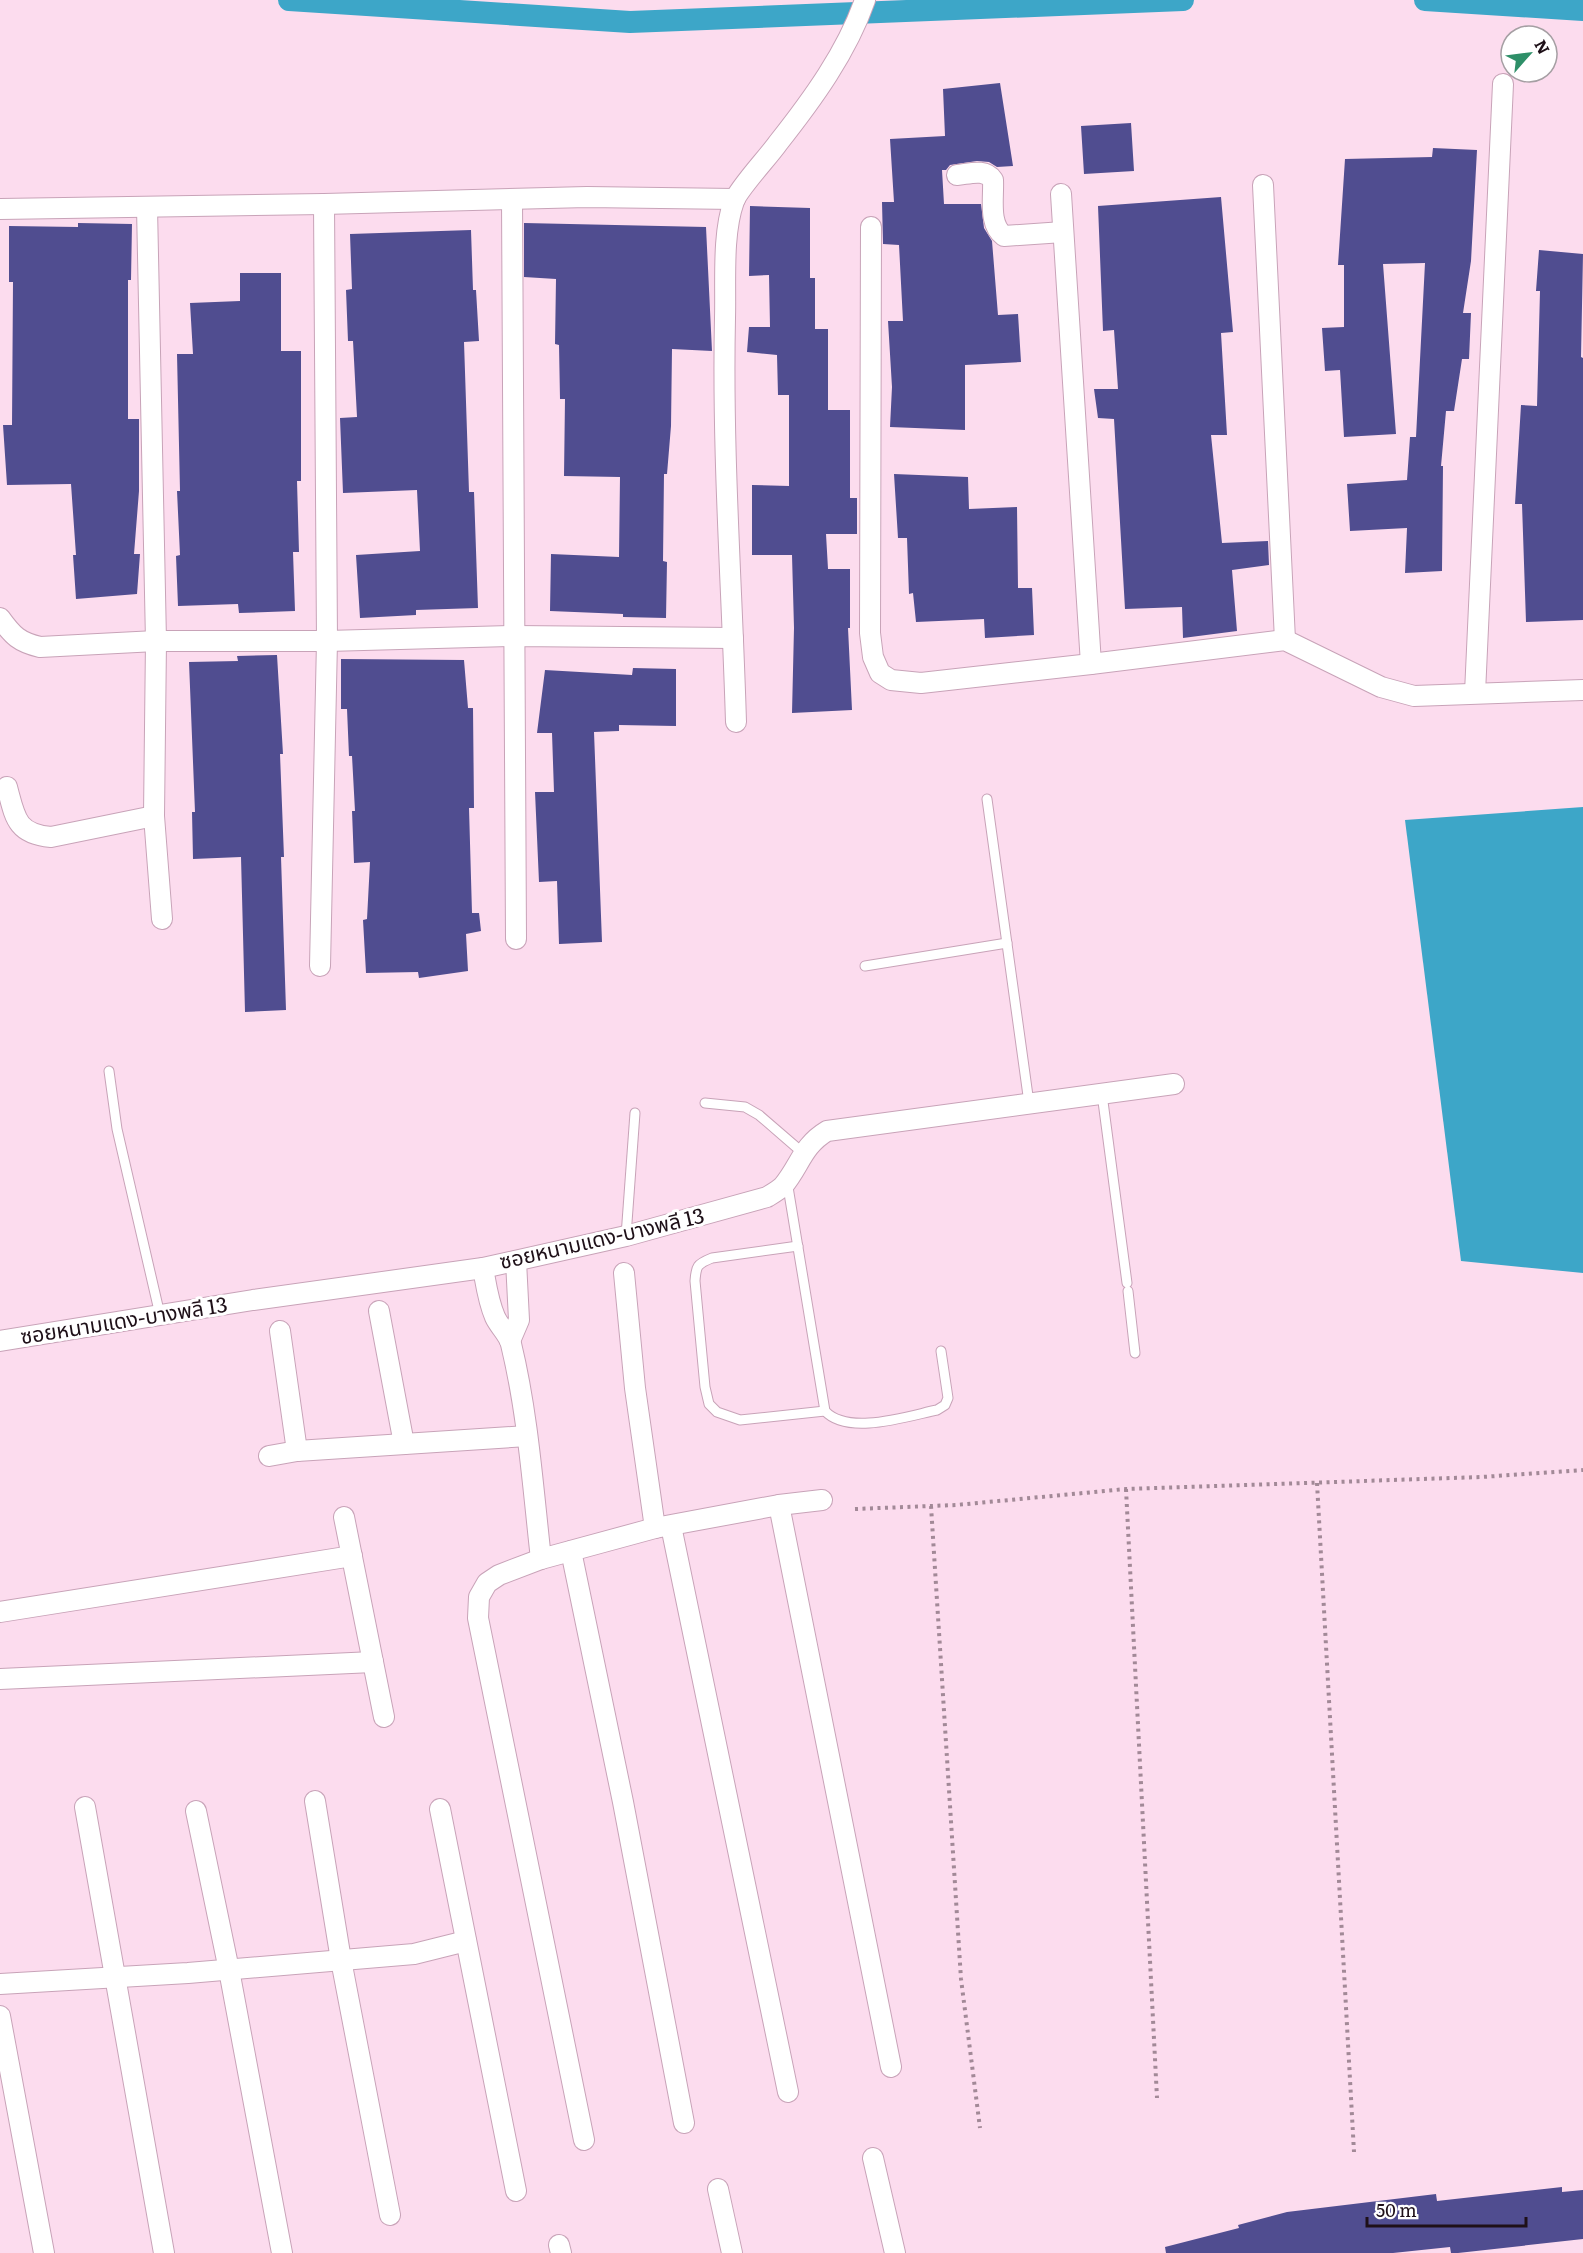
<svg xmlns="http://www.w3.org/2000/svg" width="1583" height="2253" font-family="Literata,'Noto Sans Thai',serif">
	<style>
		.water { fill: #3da6c8 }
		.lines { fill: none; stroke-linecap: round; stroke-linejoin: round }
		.canal { stroke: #3da6c8; stroke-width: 22 }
		.building { fill: #504d90 }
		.lane-casing { stroke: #c8a3b8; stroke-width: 11 }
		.street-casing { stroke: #c8a3b8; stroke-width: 22 }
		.path { stroke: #a28997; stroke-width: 4; stroke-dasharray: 3 4.5; stroke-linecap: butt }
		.lane { stroke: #fff; stroke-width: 9 }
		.street { stroke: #fff; stroke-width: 20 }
		.labels { text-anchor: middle; stroke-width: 6; stroke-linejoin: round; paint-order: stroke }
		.street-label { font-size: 21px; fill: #1e1018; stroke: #fff }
	</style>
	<rect width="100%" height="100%" fill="#fcdcee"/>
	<!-- water -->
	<path class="water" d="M1583,807V1273L1461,1261L1405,820Z"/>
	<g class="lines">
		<!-- canal -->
		<g class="canal">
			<path d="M289,0L630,22L1183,0"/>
			<path d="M1425,0L1583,10"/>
		</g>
	</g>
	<!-- building -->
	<g class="building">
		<path d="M1000,83L1013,166L997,167L989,162L977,161L950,165L946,170H942L944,204H981L984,228L992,241L998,315L1018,314L1021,362L965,365V430L890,427L892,387L888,321H903L899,245L883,244L882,202H894L890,139L945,136L943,89Z"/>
		<path d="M1131,123L1134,171L1084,174L1081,126Z"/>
		<path d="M1433,148L1477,150L1471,261L1463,313H1471L1469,359H1462L1454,411H1446L1441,466H1443L1442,571L1405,573L1407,528L1350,531L1347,484L1407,480L1410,437H1416L1425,263L1383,264L1396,434L1344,437L1340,370L1325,371L1322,328L1344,327V265H1338L1345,159L1432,157Z"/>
		<path d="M1221,197L1233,332L1221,333L1227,435H1211L1222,543L1268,541L1269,565L1232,570L1237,631L1183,638L1182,607L1125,609L1114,419L1098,418L1094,389H1118L1114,330L1103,331L1098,206Z"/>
		<path d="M750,206L810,208V278H815V329H828V410H850V498H857V534H826L828,569H850V628H848L852,710L792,713L794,628L792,555H752V485L789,486V395H778L777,355L747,352L749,327H770L769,275L749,276Z"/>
		<path d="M78,223L132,224L131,280H128V419H139V491L134,554H140L137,594L76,599L73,555H76L71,484L7,485L3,425H12L13,282H9V226L78,227Z"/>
		<path d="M524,223L706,227L712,351L672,349L671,426L667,474H664L663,561L667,562L666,618L623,617V614L550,611L551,554L619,557L620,477L564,476L565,399H560L559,345L555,344L556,279L524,277Z"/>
		<path d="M471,230L473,290H476L479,341L464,342L469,492H474L478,608L416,610V615L360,618L356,555L420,551L417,490L343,493L340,418L357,417L353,341H348L346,290L352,289L350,234Z"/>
		<path d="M1539,250L1583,254L1581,357L1583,358V620L1526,622L1522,504H1515L1521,405L1537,406L1540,291H1536Z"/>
		<path d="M240,273H281V351H301V481H297L299,552H293L295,611L239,613L238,604L178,606L176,556L180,555L177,491H180L177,354H193L190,303L240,301Z"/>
		<path d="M894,474L968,477L969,509L1017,507L1018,588H1032L1034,635L985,638L984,619L916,622L913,593L909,594L907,538H898Z"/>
		<path d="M277,655L283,754H280L284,857H281L286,1010L245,1012L241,857L193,859L192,812H195L189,662L238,661L237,656Z"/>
		<path d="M341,659L464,660L468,708H473L474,808H469L472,913H479L481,931L466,934L468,971L419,978L418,972L366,973L363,920L367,919L370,862L354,863L352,811H355L352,756H349L347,709H341Z"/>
		<path d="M633,668L676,669V726L619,725V731L594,732L602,942L559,944L557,881L539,882L535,792H554L552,733H537L545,670L632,675Z"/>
		<path d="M1562,2187V2192L1583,2190V2239L1458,2253H1451L1450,2247L1393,2253H1166L1165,2247L1239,2228L1238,2225L1287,2212L1436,2194L1437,2201Z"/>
	</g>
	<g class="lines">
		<defs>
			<g id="lane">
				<path d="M987,799L1029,1103"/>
				<path d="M865,966L1007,943"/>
				<path d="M109,1071L117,1129L160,1315"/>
				<path d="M1102,1094L1127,1283"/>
				<path d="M705,1103L745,1107L759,1115L803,1153"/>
				<path d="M787,1181L825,1411C848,1436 908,1416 937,1410L945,1405L948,1398L941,1351"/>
				<path d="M626,1236L635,1113"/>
				<path d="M798,1246L712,1258C697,1264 696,1266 695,1281L705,1387L709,1404L717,1412L740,1420L825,1411"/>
				<path d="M1128,1291L1135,1353"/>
			</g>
			<g id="street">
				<path d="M957,175C969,174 985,168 993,180C994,198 988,224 1004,236L1063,232"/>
				<path d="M1263,185L1285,640"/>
				<path d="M1061,194L1091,664"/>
				<path d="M512,199L516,939"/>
				<path d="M147,207L156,641L154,816L162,919"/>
				<path d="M0,209L324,204L587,197L735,199"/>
				<path d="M871,227L870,633L873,657L880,673L891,680L921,683L1091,664L1285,640L1381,687L1414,696L1583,690"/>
				<path d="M0,618C13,636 19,642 40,647L156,641H327L514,636L733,638"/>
				<path d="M1475,693L1503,84"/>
				<path d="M736,722C732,587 722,453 725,318C726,283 722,234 734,201C739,188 769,156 778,143C812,100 847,52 865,0"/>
				<path d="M7,787C15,817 16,834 51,837L154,816"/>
				<path d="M320,966L327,641L324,204"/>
				<path d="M483,1268C486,1284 488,1301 495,1317C499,1326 509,1335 511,1344C528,1414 533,1488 541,1559"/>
				<path d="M624,1273L635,1388L655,1528"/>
				<path d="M379,1311L404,1444"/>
				<path d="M280,1331L297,1451"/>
				<path d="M0,1341L253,1300L483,1268L626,1236L767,1197C772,1194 779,1190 783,1186C800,1166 802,1146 827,1131L1174,1084"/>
				<path d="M510,1341L519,1320L516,1261"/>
				<path d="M269,1456L297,1451L527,1436"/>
				<path d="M779,1505L891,2067"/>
				<path d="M344,1517L384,1717"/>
				<path d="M671,1526L788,2092"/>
				<path d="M571,1551L623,1802L684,2123"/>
				<path d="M0,1612L352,1556"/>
				<path d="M0,1679L373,1662"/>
				<path d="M315,1801L341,1960L390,2215"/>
				<path d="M85,1807L164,2253"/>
				<path d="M440,1809L516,2191"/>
				<path d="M196,1811L229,1970L282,2253"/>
				<path d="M0,1984L188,1973L414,1954L466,1941"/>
				<path d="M0,2016L44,2253"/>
				<path d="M584,2140L478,1618L479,1597L487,1583L499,1575L541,1559L655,1528L779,1505L822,1500"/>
				<path d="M873,2158L895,2253"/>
				<path d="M718,2189L732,2253"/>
				<path d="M559,2245L561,2253"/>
			</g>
		</defs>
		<!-- lane casing -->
		<use href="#lane" class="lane-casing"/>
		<!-- street casing -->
		<use href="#street" class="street-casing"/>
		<!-- path -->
		<g class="path">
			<path d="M1317,1483L1354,2152"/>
			<path d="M1126,1489L1157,2098"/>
			<path d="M931,1506L961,1979L980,2128"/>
			<path d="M855,1509L956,1505L1126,1489L1482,1477L1583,1470"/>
		</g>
		<!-- lane -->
		<use href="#lane" class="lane"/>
		<!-- street -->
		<use href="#street" class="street"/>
	</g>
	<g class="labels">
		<!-- street labels -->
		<g class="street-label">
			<text transform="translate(602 1239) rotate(-13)" y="7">ซอยหนามแดง-บางพลี 13</text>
			<text transform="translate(124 1321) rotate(-9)" y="7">ซอยหนามแดง-บางพลี 13</text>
		</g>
	</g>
	<!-- north arrow -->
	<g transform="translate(1529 54) rotate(62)"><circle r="28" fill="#ffffff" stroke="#a59fa3" stroke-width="1.5"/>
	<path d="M0-4.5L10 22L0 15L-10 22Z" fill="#2e8f68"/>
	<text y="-9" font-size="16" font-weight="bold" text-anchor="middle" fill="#1e1018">N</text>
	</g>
	<!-- scale -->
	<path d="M1367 2217v9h159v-9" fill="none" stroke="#1e1018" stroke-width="3"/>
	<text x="1376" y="2217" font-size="18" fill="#1e1018" stroke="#ffffff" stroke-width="4.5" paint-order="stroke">50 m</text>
</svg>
